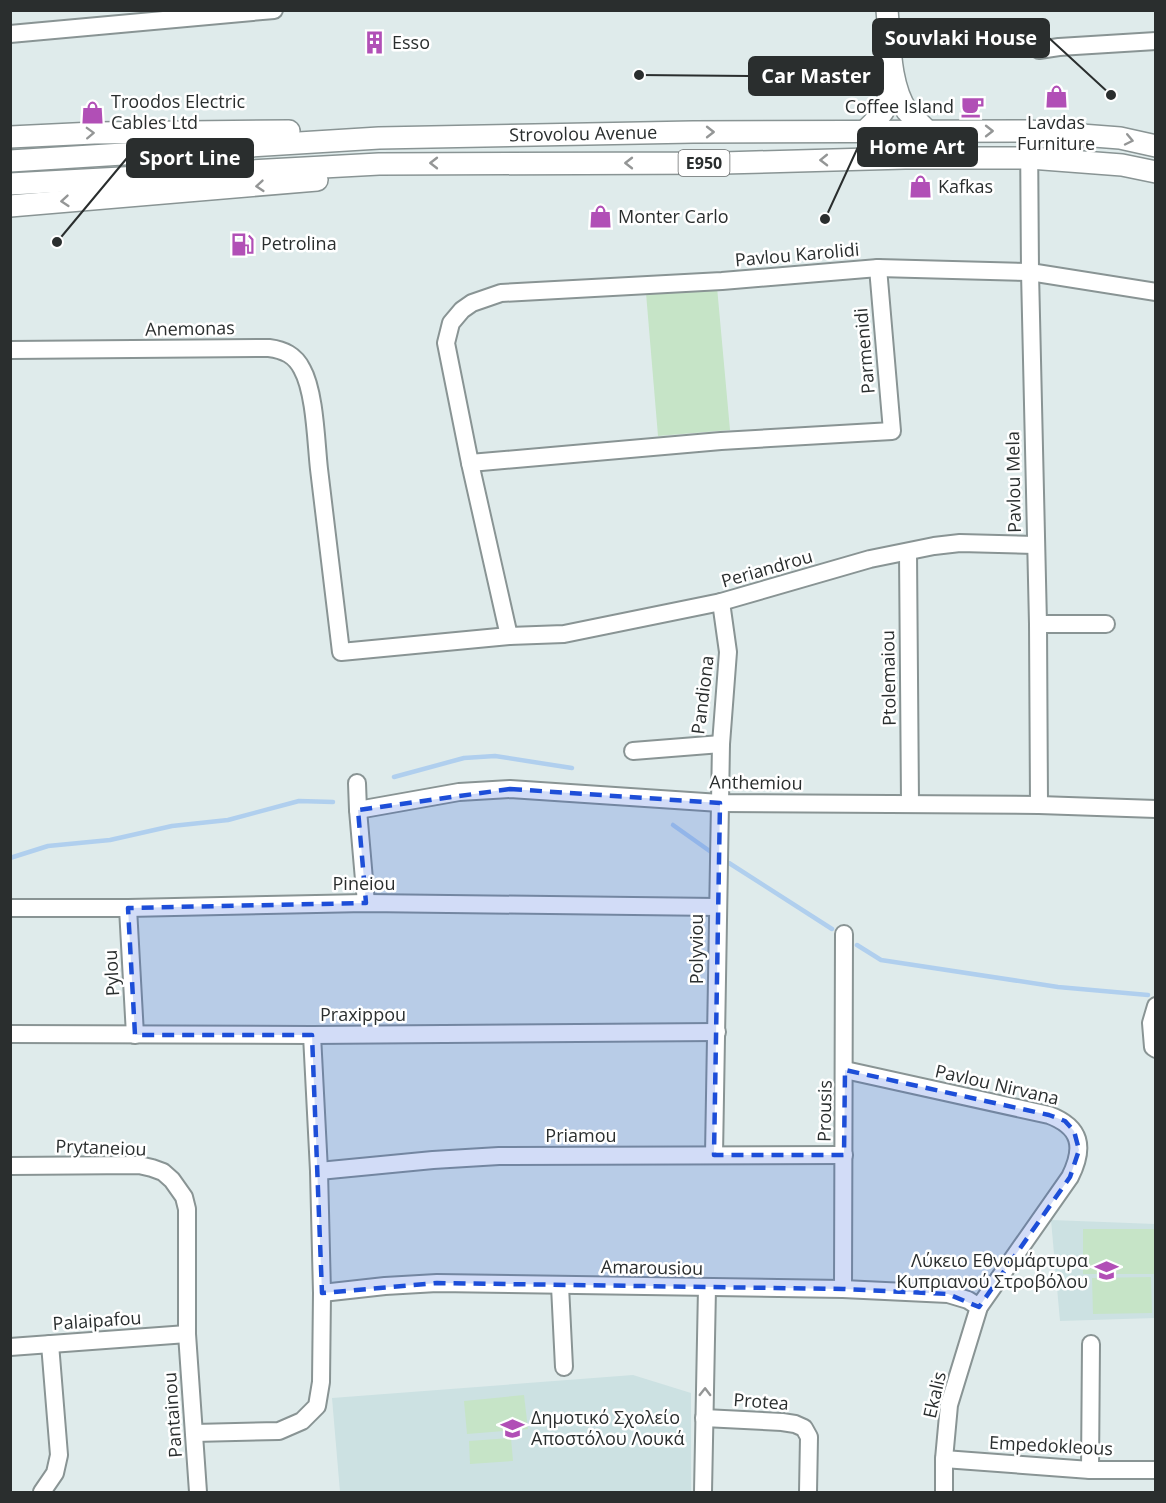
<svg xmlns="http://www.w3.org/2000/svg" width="1166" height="1503" font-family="'Open Sans',sans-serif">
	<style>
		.built { fill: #cce1e2 }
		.green { fill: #c6e4c7 }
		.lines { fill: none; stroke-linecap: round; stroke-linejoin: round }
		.stream { stroke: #b0cfee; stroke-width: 4.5 }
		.minor-casing { stroke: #899494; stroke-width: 20 }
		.major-casing { stroke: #899494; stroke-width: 24 }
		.minor { stroke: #fff; stroke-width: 16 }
		.major { stroke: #fff; stroke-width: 21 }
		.oneway { stroke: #949696 }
		.marked { fill: #1d4ed8; fill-opacity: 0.2; stroke: #1d4ed8; stroke-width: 4.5; stroke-dasharray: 12 8; stroke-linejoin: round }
		.labels { text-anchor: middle; stroke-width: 5; stroke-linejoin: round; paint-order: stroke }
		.shield { fill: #fff; stroke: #6a6d6d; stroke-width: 1.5 }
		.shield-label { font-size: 16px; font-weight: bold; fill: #2a2e2e }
		.poi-label { font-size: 18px; fill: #2a2e2e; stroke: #fff; text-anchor: start }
		.street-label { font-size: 18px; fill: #2a2e2e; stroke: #fff }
		.leader { fill: none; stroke: #2a2e2e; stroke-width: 2 }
		.callout-dot { fill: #2a2e2e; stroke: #fff; stroke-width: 2 }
		.callout { fill: #2a2e2e; stroke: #2a2e2e; stroke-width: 2 }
		.callout-label { font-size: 20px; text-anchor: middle; font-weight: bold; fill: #fff }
	</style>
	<rect width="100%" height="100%" fill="#dfebeb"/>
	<!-- built -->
	<g class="built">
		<path d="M1051,1220L1155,1224V1318L1060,1321Z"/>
		<path d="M633,1375L691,1393V1492H340L332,1398Z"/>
	</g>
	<!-- green -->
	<g class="green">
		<path d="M717,287L730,430L658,436L646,293Z"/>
		<rect x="1083" y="1229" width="72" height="45"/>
		<path d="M1151,1277L1152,1313L1093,1314L1092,1278Z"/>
		<path d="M524,1395L528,1429L467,1434L464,1401Z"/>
		<path d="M511,1438L513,1461L470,1464L469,1441Z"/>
	</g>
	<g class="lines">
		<!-- stream -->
		<g class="stream">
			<path d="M394,777L464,758L495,756L572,768"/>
			<path d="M673,825L711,852"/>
			<path d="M10,858L48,846L110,840L172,826L228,820L299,801L333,802"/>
			<path d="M729,863L832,929"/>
			<path d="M857,945L881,960L1058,987L1148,995"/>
		</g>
		<defs>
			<g id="minor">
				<path d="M10,34L274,10"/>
				<path d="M1039,50L1059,47L1156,41"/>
				<path d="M1029,131L1030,272L1038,624L1039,805"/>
				<path d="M10,350L269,348C284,350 295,355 302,369C315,392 316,442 319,469C326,530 334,591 341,652L509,636L564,634L721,602L870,559L934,546L960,543L1035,545"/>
				<path d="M470,463L721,441L892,431L878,268"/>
				<path d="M908,552L910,803"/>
				<path d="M1038,624H1106"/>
				<path d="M509,636L470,463L446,343L451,323L462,310L472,303L501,293L722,281L878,268L1030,272L1156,292"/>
				<path d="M633,751L721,744"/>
				<path d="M357,783L358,810L366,903"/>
				<path d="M358,810L459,792L510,789L720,803L1039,805L1156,809"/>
				<path d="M10,908H128L366,903L717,907"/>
				<path d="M128,908L135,1035"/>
				<path d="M1156,1006L1151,1023L1153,1047L1156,1049"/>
				<path d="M10,1034L312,1035L717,1032"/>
				<path d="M845,1070L1049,1115C1081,1127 1085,1147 1070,1177L979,1307L949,1405L944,1459V1492"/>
				<path d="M714,1155L721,744L728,652L721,602"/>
				<path d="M10,1166L139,1165L152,1168L163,1172L172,1180L184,1197L187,1209V1334L198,1492"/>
				<path d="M319,1171L433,1160L499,1156L844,1155"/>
				<path d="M560,1286L564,1367"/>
				<path d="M843,1289L844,934"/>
				<path d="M322,1293L385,1286L437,1283L843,1289L948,1294L968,1300L979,1307"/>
				<path d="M10,1347L187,1334"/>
				<path d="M704,1418L782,1422L795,1424L804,1428L809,1437L808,1492"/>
				<path d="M194,1433L279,1431L302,1421L317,1406L321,1382L322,1293L319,1171L312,1035"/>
				<path d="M944,1459L1090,1470H1156"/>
				<path d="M1090,1470L1091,1344"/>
				<path d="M42,1492L55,1473L59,1455L50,1344"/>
				<path d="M703,1492L707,1288"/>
			</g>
			<g id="major">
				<path d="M887,10C890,41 889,85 907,111C913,118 921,124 927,131"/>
				<path d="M865,131C888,110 888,106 892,75"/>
				<path d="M10,137L94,133L289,131"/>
				<path id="s1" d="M10,161L379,138L693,132L1029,131L1120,138L1156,146"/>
				<path d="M10,184L379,164L723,163L905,158H1030L1122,165L1156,172"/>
				<path d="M10,206L317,180"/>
			</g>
		</defs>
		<!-- minor casing -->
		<use href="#minor" class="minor-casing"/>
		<!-- major casing -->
		<use href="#major" class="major-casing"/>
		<!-- minor -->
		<use href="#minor" class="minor"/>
		<!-- major -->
		<use href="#major" class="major"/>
	</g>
	<!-- one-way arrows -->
	<defs><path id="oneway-chevron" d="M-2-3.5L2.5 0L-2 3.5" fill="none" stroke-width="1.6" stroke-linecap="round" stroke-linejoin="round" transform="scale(1.5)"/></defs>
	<g class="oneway">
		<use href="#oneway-chevron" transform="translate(989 131)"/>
		<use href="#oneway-chevron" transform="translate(710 132)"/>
		<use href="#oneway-chevron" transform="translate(90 133) rotate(-2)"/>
		<use href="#oneway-chevron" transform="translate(1129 140) rotate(12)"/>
		<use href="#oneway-chevron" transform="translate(824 160) rotate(179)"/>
		<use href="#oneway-chevron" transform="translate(434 163) rotate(180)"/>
		<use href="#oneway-chevron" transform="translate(629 163) rotate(180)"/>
		<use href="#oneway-chevron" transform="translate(260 186) rotate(175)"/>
		<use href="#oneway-chevron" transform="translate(65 201) rotate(175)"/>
		<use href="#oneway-chevron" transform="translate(705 1392) rotate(-89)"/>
	</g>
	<!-- marked area -->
	<path class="marked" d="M510,789L720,803L714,1155H844L845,1070L1049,1115L1065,1121L1074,1131L1079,1150L1070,1177L979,1307L948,1294L843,1289L437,1283L322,1293L312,1035H135L128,908L366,903L358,810Z"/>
	<!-- icons -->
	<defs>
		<symbol id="building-bare" viewBox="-9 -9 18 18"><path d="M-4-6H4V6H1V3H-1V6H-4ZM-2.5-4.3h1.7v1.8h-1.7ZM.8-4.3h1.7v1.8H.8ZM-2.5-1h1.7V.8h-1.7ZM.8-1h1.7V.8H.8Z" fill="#b14fb6" stroke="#fff" stroke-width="2.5" paint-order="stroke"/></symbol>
		<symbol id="shop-bare" viewBox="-9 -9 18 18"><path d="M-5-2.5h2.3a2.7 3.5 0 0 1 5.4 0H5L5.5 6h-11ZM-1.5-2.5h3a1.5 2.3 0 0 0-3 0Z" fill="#b14fb6" stroke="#fff" stroke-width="2.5" paint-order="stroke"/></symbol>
		<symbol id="cafe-bare" viewBox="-9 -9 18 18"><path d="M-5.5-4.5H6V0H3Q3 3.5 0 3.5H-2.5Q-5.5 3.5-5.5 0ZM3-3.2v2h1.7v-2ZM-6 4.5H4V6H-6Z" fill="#b14fb6" stroke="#fff" stroke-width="2.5" paint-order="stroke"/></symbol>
		<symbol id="fuel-bare" viewBox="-9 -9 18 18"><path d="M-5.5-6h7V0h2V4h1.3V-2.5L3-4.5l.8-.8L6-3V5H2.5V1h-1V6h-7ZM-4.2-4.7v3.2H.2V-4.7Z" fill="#b14fb6" stroke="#fff" stroke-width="2.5" paint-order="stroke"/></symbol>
		<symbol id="school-bare" viewBox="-9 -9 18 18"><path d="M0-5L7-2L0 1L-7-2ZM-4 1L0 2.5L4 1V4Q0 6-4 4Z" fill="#b14fb6" stroke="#fff" stroke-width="2.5" paint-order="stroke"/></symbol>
	</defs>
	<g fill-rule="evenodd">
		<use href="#building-bare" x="358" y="26" width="33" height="33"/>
		<use href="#shop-bare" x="1040" y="80" width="33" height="33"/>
		<use href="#cafe-bare" x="956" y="90" width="33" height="33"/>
		<use href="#shop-bare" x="76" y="96" width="33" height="33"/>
		<use href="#shop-bare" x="904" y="170" width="33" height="33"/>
		<use href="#shop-bare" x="584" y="200" width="33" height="33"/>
		<use href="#fuel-bare" x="226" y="228" width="33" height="33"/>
		<use href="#school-bare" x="1090" y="1254" width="33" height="33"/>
		<use href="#school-bare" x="496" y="1412" width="33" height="33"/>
	</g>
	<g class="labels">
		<!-- shield labels -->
		<rect class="shield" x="678.5" y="150" width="51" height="26" rx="4.5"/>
		<g class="shield-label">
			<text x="704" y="169">E950</text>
		</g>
		<!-- poi labels -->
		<g class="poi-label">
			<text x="392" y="49">Esso</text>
			<text x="111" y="108">Troodos Electric<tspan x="111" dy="21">Cables Ltd</tspan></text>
			<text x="954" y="113" text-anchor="end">Coffee Island</text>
			<text x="1056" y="129" text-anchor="middle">Lavdas<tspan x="1056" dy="21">Furniture</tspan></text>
			<text x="938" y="193">Kafkas</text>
			<text x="618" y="223">Monter Carlo</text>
			<text x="261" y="250">Petrolina</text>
			<text x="1088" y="1267" text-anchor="end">Λύκειο Εθνομάρτυρα<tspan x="1088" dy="21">Κυπριανού Στροβόλου</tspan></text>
			<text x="531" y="1424">Δημοτικό Σχολείο<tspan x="531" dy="21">Αποστόλου Λουκά</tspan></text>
		</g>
		<!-- street labels -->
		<g class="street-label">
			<text dy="6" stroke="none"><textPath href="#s1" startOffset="574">Strovolou Avenue</textPath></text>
			<text transform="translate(797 255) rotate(-5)" y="6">Pavlou Karolidi</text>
			<text transform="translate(190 329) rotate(-1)" y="6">Anemonas</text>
			<text transform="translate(865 351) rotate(-95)" y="6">Parmenidi</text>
			<text transform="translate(1014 482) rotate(-91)" y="6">Pavlou Mela</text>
			<text transform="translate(767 569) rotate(-16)" y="6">Periandrou</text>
			<text transform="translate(889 678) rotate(-91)" y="6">Ptolemaiou</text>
			<text transform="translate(703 695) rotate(-83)" y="6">Pandiona</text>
			<text transform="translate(756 783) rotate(1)" y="6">Anthemiou</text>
			<text x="364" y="890">Pineiou</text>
			<text transform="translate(697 949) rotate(-90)" y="6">Polyviou</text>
			<text transform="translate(112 973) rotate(-93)" y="6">Pylou</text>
			<text x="363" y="1021">Praxippou</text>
			<text transform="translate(997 1085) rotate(13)" y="6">Pavlou Nirvana</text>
			<text transform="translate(825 1111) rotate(-89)" y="6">Prousis</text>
			<text x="581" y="1142">Priamou</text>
			<text transform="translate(101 1148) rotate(2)" y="6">Prytaneiou</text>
			<text transform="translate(652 1268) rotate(1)" y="6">Amarousiou</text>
			<text transform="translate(97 1321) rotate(-4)" y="6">Palaipafou</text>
			<text transform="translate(935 1395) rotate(-77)" y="6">Ekalis</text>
			<text transform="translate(761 1402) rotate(4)" y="6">Protea</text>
			<text transform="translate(173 1415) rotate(-94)" y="6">Pantainou</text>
			<text transform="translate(1051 1446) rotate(3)" y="6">Empedokleous</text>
		</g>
	</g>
	<!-- callouts -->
	<path class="leader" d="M1111 95L1049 38M639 75L749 76M825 219L858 147M57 242L127 158"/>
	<g class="callout-dot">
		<circle cx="1111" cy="95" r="6"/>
		<circle cx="639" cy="75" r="6"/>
		<circle cx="825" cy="219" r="6"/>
		<circle cx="57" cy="242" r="6"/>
	</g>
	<g class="callout">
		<rect x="873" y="19" width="176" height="38" rx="6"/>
		<rect x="749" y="57" width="134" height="38" rx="6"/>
		<rect x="858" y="128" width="119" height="38" rx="6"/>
		<rect x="127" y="139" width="126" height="38" rx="6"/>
	</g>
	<g class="callout-label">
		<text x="961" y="45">Souvlaki House</text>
		<text x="816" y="83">Car Master</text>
		<text x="917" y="154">Home Art</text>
		<text x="190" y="165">Sport Line</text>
	</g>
	<!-- border -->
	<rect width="1166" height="1503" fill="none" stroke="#2a2e2e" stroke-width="24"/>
</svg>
